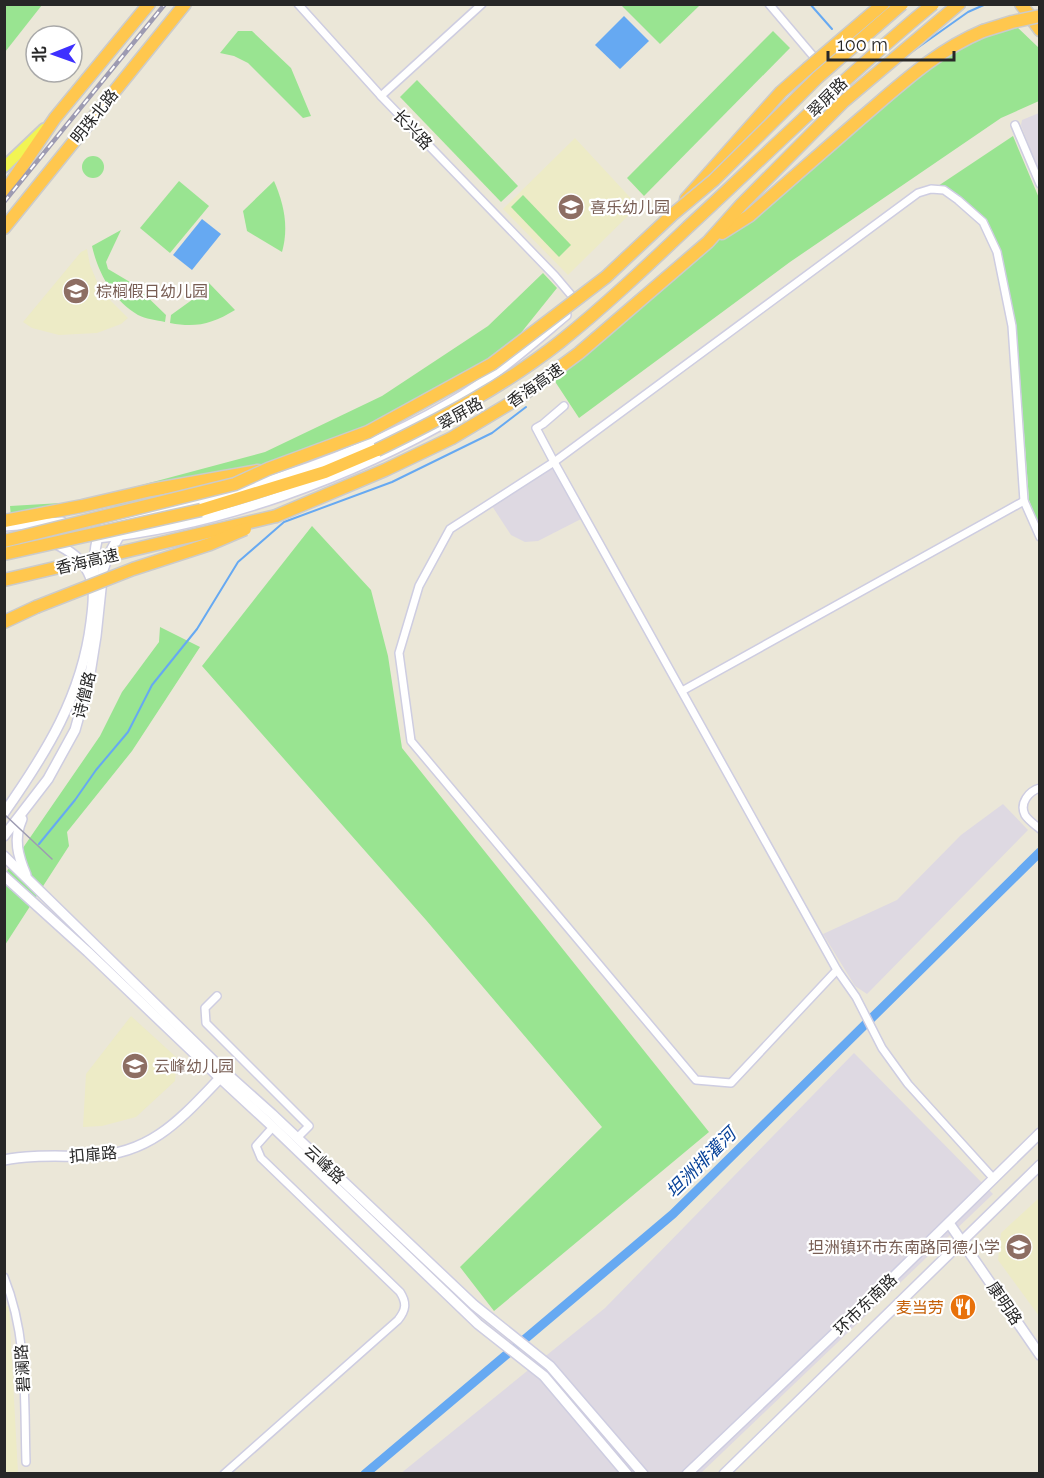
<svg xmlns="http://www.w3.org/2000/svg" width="1044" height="1478" font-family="Raleway,'Noto Sans SC',sans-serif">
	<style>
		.industrial { fill: #ded9e2 }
		.education { fill: #edebc6 }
		.green { fill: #99e491 }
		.water { fill: #66a9f2 }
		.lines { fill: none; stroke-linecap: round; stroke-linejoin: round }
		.stream { stroke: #66a9f2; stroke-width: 2 }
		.canal { stroke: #66a9f2; stroke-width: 9 }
		.street-casing { stroke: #cecde1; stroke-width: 10 }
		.secondary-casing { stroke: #cecde1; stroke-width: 12 }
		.primary-casing { stroke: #cbcbcb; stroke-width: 14 }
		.highway-casing { stroke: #cbcbcb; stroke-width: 15 }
		.street { stroke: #fff; stroke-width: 7 }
		.secondary { stroke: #fff; stroke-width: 9 }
		.primary { stroke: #f1f453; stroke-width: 10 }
		.highway { stroke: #ffc74e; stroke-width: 12 }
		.tram { stroke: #9d9bb2; stroke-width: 1.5 }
		.rail-casing { stroke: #9d9bb2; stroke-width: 4.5 }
		.rail { stroke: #fff; stroke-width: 2; stroke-dasharray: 7; stroke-linecap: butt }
		.highway-bridge-casing { stroke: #cbcbcb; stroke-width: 15; stroke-linecap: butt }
		.highway-bridge { stroke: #ffc74e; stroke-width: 12 }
		.labels { text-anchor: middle; stroke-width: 4.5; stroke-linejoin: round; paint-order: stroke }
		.street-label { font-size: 16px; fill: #272727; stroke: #fff }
		.education-label { font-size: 16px; fill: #785e54; stroke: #fff; text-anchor: start }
		.food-label { font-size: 16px; fill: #c56008; stroke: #fff; text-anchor: end }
		.water-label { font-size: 18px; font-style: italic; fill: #094399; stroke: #fff }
	</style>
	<rect width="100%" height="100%" fill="#ebe7d8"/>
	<!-- industrial -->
	<g class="industrial">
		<path d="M1039,113V172L1021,125L1022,120Z"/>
		<path d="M553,465L581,519L538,541L525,542L511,535L492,506Z"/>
		<path d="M1003,804L1028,830L867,994L855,986L823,934L897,900L961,835Z"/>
		<path d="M854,1053L993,1194L701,1473L400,1474L605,1308Z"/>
	</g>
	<!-- education -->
	<g class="education">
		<path d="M575,138L638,206L568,275L503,209Z"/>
		<path d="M87,249L90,265L98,284L109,299L128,318L121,324L97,333L59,335L32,328L23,322L81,252Z"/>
		<path d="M131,1016L177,1058L175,1081L136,1117L102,1126L83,1127L86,1074Z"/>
		<path d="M1039,1198V1316L998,1260L1001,1233Z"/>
		<path d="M9,1306L18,1473H5L4,1307Z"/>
	</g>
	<!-- green -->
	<g class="green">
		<path d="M7,5H42L5,52V8Z"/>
		<path d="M621,5H700L660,44Z"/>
		<path d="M1016,26L1039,48V101L1001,118L790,262L579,418L556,383L555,377L842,135L975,35Z"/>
		<path d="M238,31H252L291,68L311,116L303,118L248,63L234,56L220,53Z"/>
		<path d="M773,31L790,48L644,196L627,178Z"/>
		<path d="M417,80L518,186L501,202L400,97Z"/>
		<path d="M1013,136L1039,198V527L1029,500L1016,325L1001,251L987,220L947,187L935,188Z"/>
		<circle cx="93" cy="167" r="11"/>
		<path d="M179,181L209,206L170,253L140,228Z"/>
		<path d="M274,181C284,204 289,227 282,252L247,231L243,211Z"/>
		<path d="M523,195L571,245L559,257L511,207Z"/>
		<path d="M121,230L106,262L108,269L135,285L166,315L165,322C157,320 145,319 138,315C113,300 98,273 92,246Z"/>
		<path d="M543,273L557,288L500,359L373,432L153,502L11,517L10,506L78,502L265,452L382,396L488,326Z"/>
		<path d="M208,282L235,310C212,324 196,328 170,323L171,315L196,297Z"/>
		<path d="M312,526L371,590L388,656L402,748L709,1132L494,1311L460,1267L602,1127L426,920L202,666Z"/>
		<path d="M160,627L200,647L132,751L67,832L69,846L5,945V874L100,736L122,692L159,642Z"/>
	</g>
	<!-- water -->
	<g class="water">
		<path d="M624,16L649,41L620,69L595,45Z"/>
		<path d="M202,219L221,234L192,270L173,255Z"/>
	</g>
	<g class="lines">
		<!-- stream -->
		<g class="stream">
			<path d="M810,4L832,29"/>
			<path d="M913,51L968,12L986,4"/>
			<path d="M39,844L75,800L96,770L128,732L152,685L197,629L238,562L284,522L392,482L492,433L526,407"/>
		</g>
		<!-- canal -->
		<path class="canal" d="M365,1474L673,1214L1040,852"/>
		<defs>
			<g id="street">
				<path d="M298,4L381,96L555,276L577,302"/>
				<path d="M769,4L819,63"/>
				<path d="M381,96L482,4"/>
				<path d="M1015,125L1040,184"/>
				<path d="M564,406L543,424L536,428L554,462L837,970L856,997L882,1048L908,1084L994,1179"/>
				<path d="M682,691L1024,501"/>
				<path d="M1040,788C1029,791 1019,803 1025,815C1028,820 1035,825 1040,829"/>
				<path d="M837,970L731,1083L696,1080L411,741L399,653L419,586L450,529L554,462L918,193L931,189L944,190L958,200L983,222L997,252L1012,326L1024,501L1040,537"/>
				<path d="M217,996L205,1008L206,1023L309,1126L297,1138"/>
				<path d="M4,1277C28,1336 24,1399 26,1462"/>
				<path d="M224,1474L398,1320C406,1310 407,1303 400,1292L261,1158L256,1146L273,1127"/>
			</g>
			<g id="secondary">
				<path d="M112,519C144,516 178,507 210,498C293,476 375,447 450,403C492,379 529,346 566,315"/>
				<path d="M4,526L62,522"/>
				<path d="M97,538C219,526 353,477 458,415"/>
				<path d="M94,582C95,560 91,532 113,519"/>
				<path d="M4,813C46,753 82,696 91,622C93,606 96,587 88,572C81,558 67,549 54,543"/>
				<path d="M22,819C13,839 18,856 26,875"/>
				<path d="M4,836L48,779L75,730L89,680L96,636L103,570L108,556L119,536"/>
				<path d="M4,856L225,1072L272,1114L474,1305L550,1366L643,1474"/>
				<path d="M4,876L88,952L220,1078L273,1127L478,1324L544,1376L627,1474"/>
				<path d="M4,1160C33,1154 63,1157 92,1156C154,1154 184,1115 224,1074"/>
				<path d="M949,1223L1040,1355"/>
				<path d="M687,1474L875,1295L1040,1133"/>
				<path d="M724,1474L1040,1165"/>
			</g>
			<path id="primary" d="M4,167L44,129"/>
			<g id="highway">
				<path d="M1021,4L1040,30"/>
				<path d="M4,193L55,118L149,4"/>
				<path d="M686,199L781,92L807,69"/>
				<path d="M4,228L185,4"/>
				<path d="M722,233L749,216C786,184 823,151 860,119C899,86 935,51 983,31"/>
				<path d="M201,510L325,472L377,450"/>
				<path d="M276,516L385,470L452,438L517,399L579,353L708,242L741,205L843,102L959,4"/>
				<path d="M4,521L82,506L151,490L258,471"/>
				<path d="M4,622L36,607"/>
			</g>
		</defs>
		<!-- street casing -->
		<use href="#street" class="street-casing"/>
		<!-- secondary casing -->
		<use href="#secondary" class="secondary-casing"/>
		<!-- primary casing -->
		<use href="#primary" class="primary-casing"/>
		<!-- highway casing -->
		<use href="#highway" class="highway-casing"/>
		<!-- street -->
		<use href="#street" class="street"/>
		<!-- secondary -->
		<use href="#secondary" class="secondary"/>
		<!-- primary -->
		<use href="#primary" class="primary"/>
		<!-- highway -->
		<use href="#highway" class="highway"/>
		<!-- tram -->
		<path class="tram" d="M4,814L52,859"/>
		<defs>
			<path id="rail" d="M4,202L165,4"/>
		</defs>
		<!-- rail casing -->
		<use href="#rail" class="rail-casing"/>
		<!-- rail -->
		<use href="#rail" class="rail"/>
		<defs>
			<g id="highway-bridge">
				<path d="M983,31L1012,22L1040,16"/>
				<path d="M807,69L883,4"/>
				<path d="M377,450C441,419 504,386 560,342C605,306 647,266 688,227C769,152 848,74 933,4"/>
				<path d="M4,541L235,484L268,469L368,432L492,364L606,277L672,215L714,180L818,77L902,4"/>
				<path d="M4,554L201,510"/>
				<path d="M4,580L276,516"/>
				<path d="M36,607L133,569L210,544L245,529"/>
			</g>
		</defs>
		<!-- highway-bridge casing -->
		<use href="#highway-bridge" class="highway-bridge-casing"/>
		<!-- highway-bridge -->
		<use href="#highway-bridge" class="highway-bridge"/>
	</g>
	<!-- icons -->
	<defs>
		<symbol id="school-disc" viewBox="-11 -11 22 22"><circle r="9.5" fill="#8d6e63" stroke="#fff"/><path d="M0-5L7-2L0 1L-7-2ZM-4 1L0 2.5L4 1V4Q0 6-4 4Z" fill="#fff"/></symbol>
		<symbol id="restaurant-disc" viewBox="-11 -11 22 22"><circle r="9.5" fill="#e8710a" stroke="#fff"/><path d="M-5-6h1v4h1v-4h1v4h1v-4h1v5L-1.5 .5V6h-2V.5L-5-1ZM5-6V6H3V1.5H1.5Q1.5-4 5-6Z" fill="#fff"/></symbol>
	</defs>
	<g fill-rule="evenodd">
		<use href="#school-disc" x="556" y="192" width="30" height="30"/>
		<use href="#school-disc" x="61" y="276" width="30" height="30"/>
		<use href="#school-disc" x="120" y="1051" width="30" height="30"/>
		<use href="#school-disc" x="1004" y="1232" width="30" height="30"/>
		<use href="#restaurant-disc" x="948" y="1292" width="30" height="30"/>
	</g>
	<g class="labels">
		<!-- street labels -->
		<g class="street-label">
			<text transform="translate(827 97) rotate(-45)" y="6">翠屏路</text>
			<text transform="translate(94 116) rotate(-51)" y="6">明珠北路</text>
			<text transform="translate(413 129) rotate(46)" y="6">长兴路</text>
			<text transform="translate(535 385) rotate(-35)" y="6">香海高速</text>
			<text transform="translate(460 413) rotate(-30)" y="6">翠屏路</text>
			<text transform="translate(87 561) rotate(-13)" y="6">香海高速</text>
			<text transform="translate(84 695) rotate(-76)" y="6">诗僧路</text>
			<text transform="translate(93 1154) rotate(-5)" y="6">扣扉路</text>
			<text transform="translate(325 1164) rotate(43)" y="6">云峰路</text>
			<text transform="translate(1005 1303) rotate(56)" y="6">康明路</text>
			<text transform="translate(865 1304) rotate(-44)" y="6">环市东南路</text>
			<text transform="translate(22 1368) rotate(-93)" y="6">碧澜路</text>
		</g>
		<!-- education labels -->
		<g class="education-label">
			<text x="590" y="213">喜乐幼儿园</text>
			<text x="96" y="297">棕榈假日幼儿园</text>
			<text x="154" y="1072">云峰幼儿园</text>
			<text x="1000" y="1253" text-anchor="end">坦洲镇环市东南路同德小学</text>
		</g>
		<!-- food labels -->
		<g class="food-label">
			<text x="944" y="1313">麦当劳</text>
		</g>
		<!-- water labels -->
		<g class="water-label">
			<text transform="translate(701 1163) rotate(-45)" y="6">坦洲排灌河</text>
		</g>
	</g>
	<!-- border -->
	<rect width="1044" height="1478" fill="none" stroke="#272727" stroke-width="12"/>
	<!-- north arrow -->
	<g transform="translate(54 54) rotate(269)"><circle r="28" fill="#ffffff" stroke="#a9a9a9" stroke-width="1.5"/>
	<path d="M0-4.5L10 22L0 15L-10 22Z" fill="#3e30ff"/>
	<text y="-9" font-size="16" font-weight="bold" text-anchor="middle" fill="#272727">北</text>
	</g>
	<!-- scale -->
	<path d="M828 51v9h126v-9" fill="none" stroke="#272727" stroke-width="3"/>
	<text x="837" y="51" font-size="18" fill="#272727" stroke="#ffffff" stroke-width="4.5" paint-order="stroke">100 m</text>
</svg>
